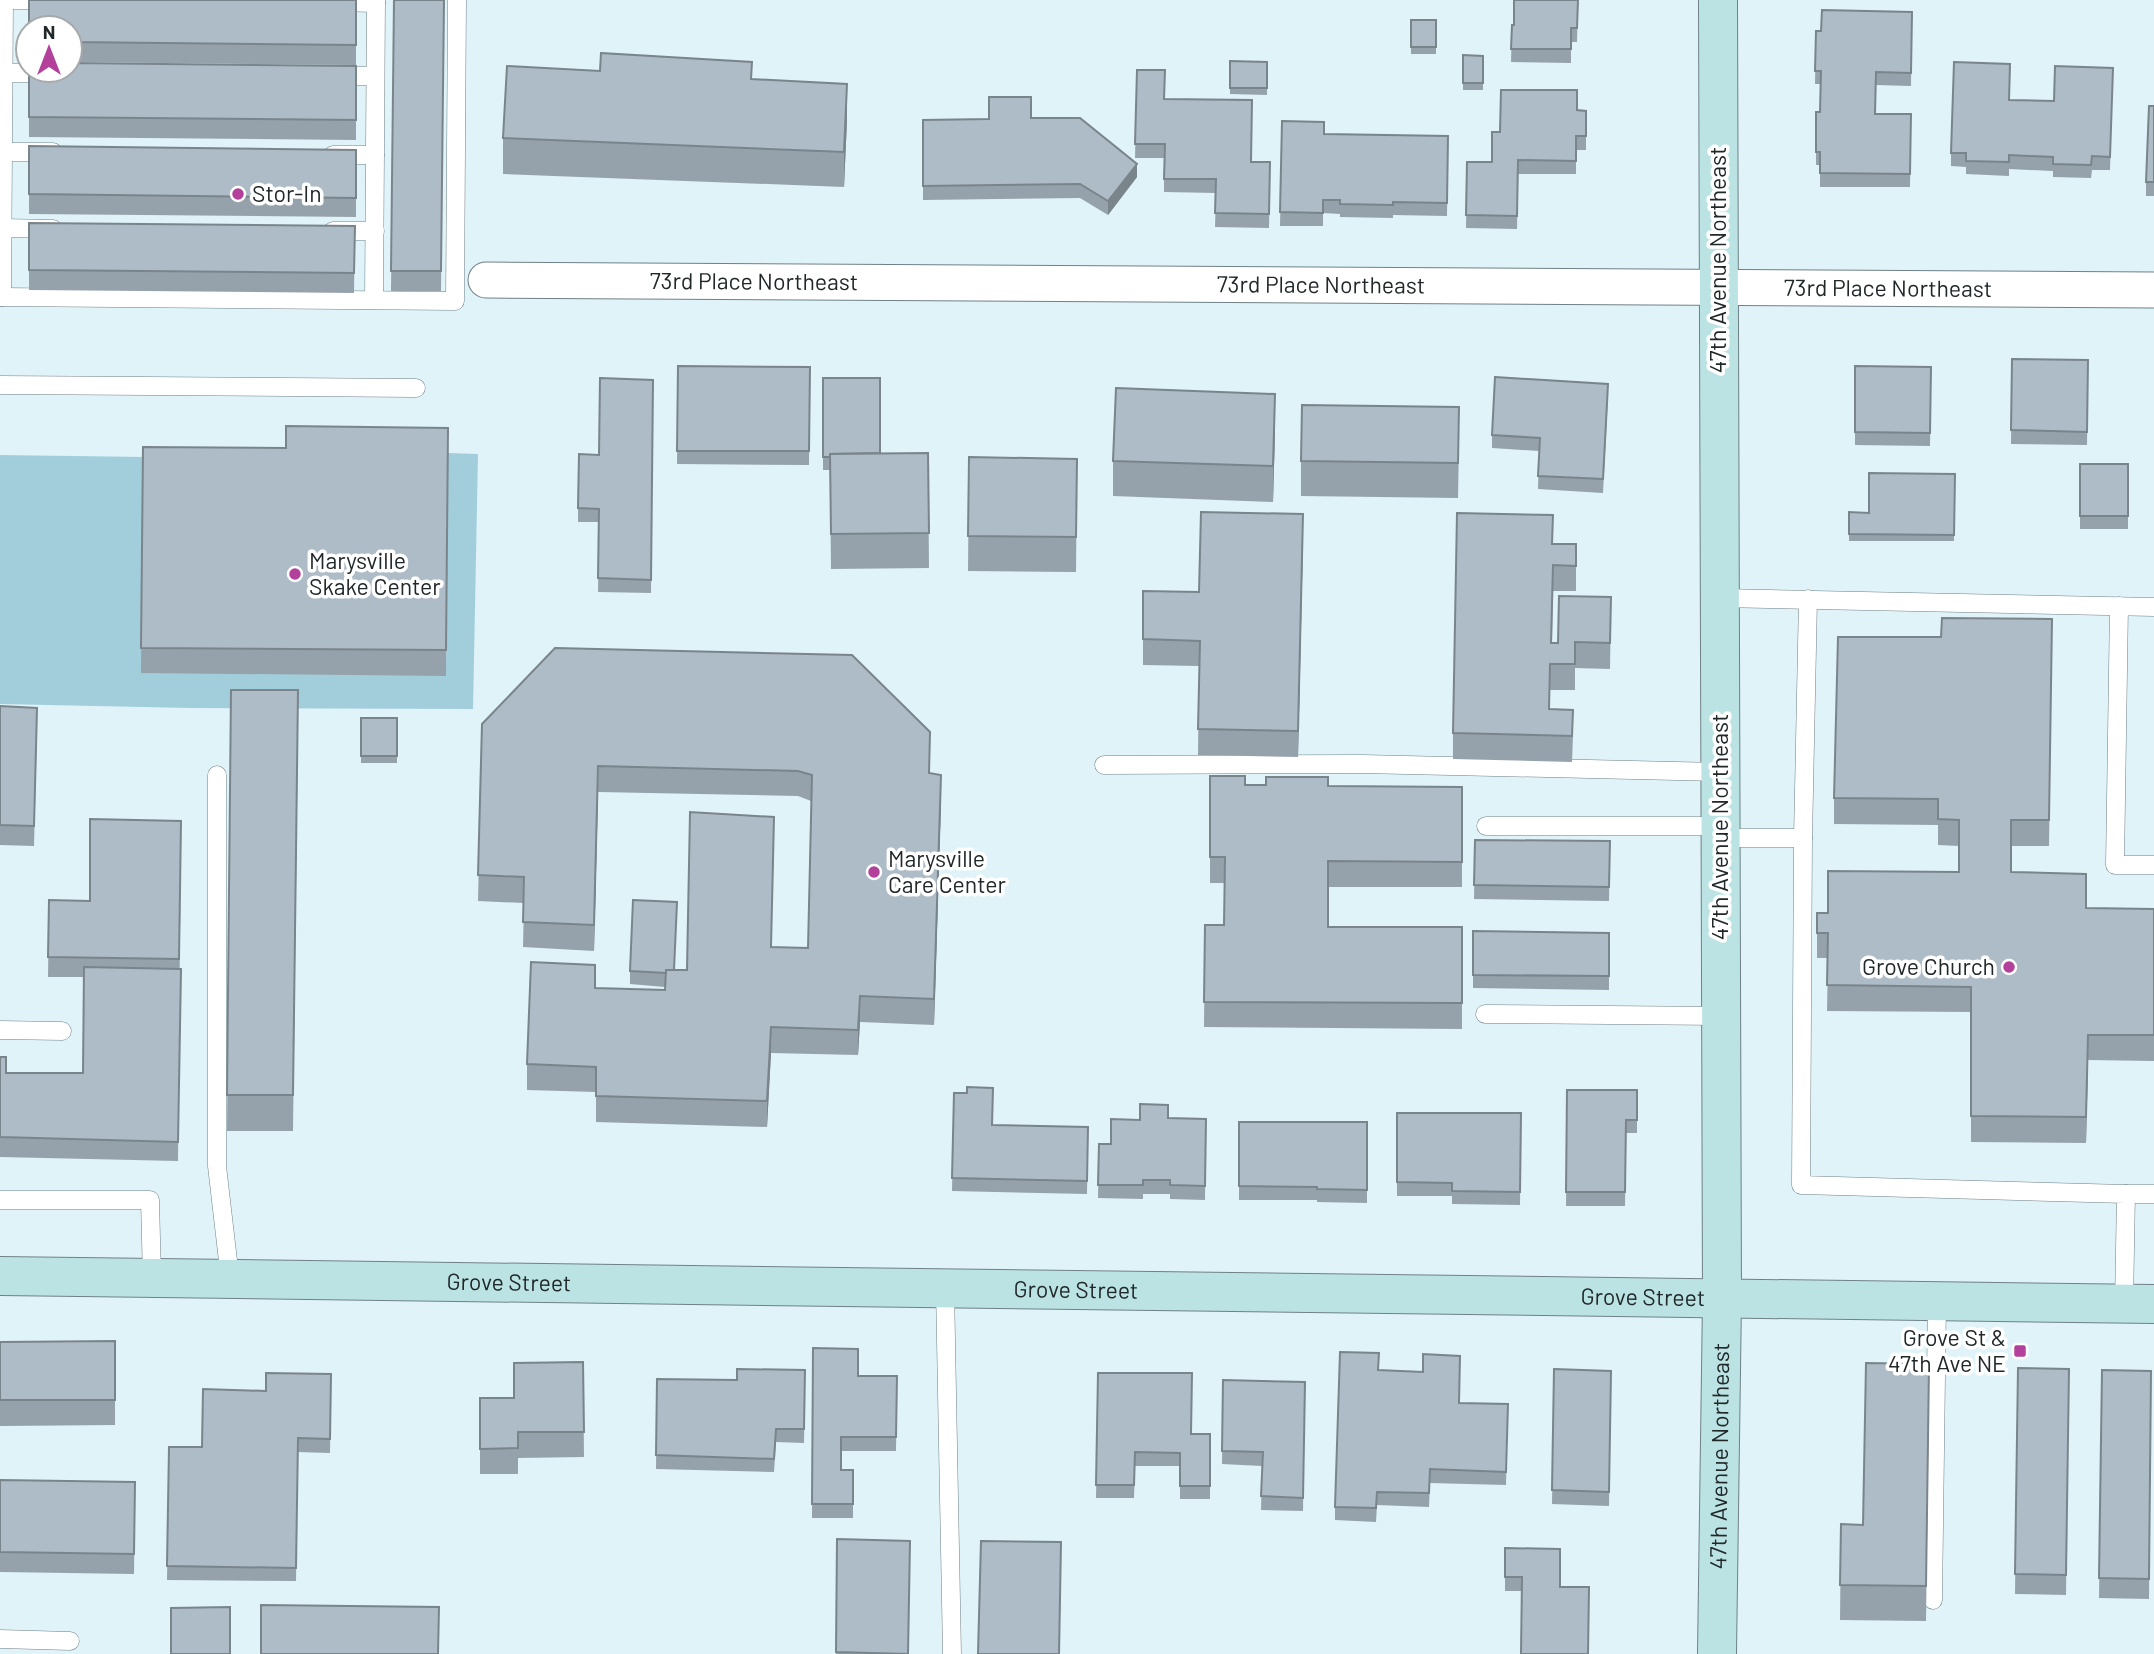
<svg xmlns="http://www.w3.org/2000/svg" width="2154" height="1654" font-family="Barlow,sans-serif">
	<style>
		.green { fill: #a2cedc }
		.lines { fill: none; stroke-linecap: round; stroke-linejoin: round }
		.lane-casing { stroke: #6f8187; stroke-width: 19 }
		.street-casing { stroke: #6f8187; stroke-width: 37 }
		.secondary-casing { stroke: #6f8187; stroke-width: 40 }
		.lane { stroke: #fff; stroke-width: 18 }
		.street { stroke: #fff; stroke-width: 35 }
		.secondary { stroke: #bce3e3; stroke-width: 38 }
		.wall { fill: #96a2ab }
		.shaded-wall { fill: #7a848b }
		.building { fill: #aebcc7; stroke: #7a848b; stroke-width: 2 }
		.poi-dot { fill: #b3409a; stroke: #fff; stroke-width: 2.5 }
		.labels { text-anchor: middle; stroke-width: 7; stroke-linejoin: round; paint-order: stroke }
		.poi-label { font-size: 23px; fill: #21282a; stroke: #fff; text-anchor: start }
		.street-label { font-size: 23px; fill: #21282a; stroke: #fff }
	</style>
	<rect width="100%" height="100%" fill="#dff3f9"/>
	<!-- green -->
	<path class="green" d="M448,453L478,454L473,709L190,708L0,704V455L286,459L446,676Z"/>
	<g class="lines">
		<defs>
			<g id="lane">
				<path d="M334,2L376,3"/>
				<path d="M3,73H50"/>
				<path d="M333,76H375"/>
				<path d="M3,152H53"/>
				<path d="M333,155H375"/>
				<path d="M3,228L53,229"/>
				<path d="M333,231H375"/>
				<path d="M0,297L455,301L457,0"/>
				<path d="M2,297L4,0H51"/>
				<path d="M374,300L376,0"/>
				<path d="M0,385L416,388"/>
				<path d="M1719,598L2154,607"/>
				<path d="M2119,606L2115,865H2154"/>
				<path d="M1104,765L1362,764L1720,772"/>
				<path d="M217,775V1166L230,1278"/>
				<path d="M1486,826H1721"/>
				<path d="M1720,838H1803L1801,1185L2126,1194L2124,1304"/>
				<path d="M1803,838L1808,599"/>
				<path d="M1485,1014L1721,1016"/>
				<path d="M0,1030L62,1031"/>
				<path d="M2126,1194H2154"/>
				<path d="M0,1200H150L152,1278"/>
				<path d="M945,1288L952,1654"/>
				<path d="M1933,1600L1937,1302"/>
				<path d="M0,1639L70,1641"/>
			</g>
			<g id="street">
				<path id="s1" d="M486,280L2154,290"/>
			</g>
			<g id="secondary">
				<path id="s2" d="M0,1276L2154,1304"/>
				<path id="s3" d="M1717,1654L1722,1299L1718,0"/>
			</g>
		</defs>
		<!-- lane casing -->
		<use href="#lane" class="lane-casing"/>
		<!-- street casing -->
		<use href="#street" class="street-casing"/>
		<!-- secondary casing -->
		<use href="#secondary" class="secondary-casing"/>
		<!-- lane -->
		<use href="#lane" class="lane"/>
		<!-- street -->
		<use href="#street" class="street"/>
		<!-- secondary -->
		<use href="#secondary" class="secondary"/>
	</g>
	<!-- wall -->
	<g class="wall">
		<path d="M356,0V65L70,62V28Z"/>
		<path d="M394,0H444L441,291H391Z"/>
		<path d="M1578,0L1577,42H1571V63L1511,62L1512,25Z"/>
		<path d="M1912,12L1911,86L1876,85L1875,114H1911L1910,187H1820V165H1816V112H1820L1821,84H1815L1816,31H1821Z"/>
		<rect x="1411" y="20" width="25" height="34"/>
		<path d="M1463,55L1483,56V90H1463Z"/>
		<path d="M1230,61L1267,62V95L1230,94Z"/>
		<path d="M356,66V140L29,137V70Z"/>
		<path d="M2113,68L2110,170H2092L2091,178L2053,177V171L2009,169V176L1966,174V167L1951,166V153L2009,100L2054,101Z"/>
		<path d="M1137,70L1164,99L1251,162H1270L1269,228L1215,227L1216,193L1164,192V158H1135Z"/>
		<path d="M752,79L847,120L844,187L503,174V138Z"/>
		<path d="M2154,106V196H2146V182Z"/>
		<path d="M1577,110L1586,111V150H1576V174H1518L1517,229L1466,228L1467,162H1492L1500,132Z"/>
		<path d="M1031,118L1137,177L1108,215L1080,198L923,200V120Z"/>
		<path d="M1282,121L1324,134L1448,136L1447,216L1393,215V218L1340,217V214L1323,213V226H1280Z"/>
		<path d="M29,146L356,150V217L29,214Z"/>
		<path d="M29,223L355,226L354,293L29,290Z"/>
		<path d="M2012,359L2088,360L2087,445L2011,444Z"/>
		<path d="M678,366L810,367L809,465L677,464Z"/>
		<path d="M1855,366L1931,367L1930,446L1855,445Z"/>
		<path d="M823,378L880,453H928L929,568L831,569L830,470H823Z"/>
		<path d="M653,380L651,593L598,592L599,522H578V508L599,455Z"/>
		<path d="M1608,397L1603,493L1538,489L1539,451L1492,448V435Z"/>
		<path d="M448,428L446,676L141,673L143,447L286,448Z"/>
		<path d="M1275,429L1273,502L1113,496V461Z"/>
		<path d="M1459,442L1458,498L1301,496V461Z"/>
		<path d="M969,457L1077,459L1076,572L968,571Z"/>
		<rect x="2080" y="464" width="48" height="65"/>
		<path d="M1955,474L1954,541H1849V512L1869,513Z"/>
		<path d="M1303,540L1298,757L1198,755L1199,666L1143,665V591L1199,592Z"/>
		<path d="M1553,544H1576V591H1553L1552,643H1558L1611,597L1610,669L1575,668V690H1550V709L1573,736L1572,762L1453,759V733Z"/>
		<path d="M2052,619L2049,846H2011V872L2086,908L2154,909V1061L2088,1060L2086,1143L1971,1142V1012L1827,1011L1828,958H1817V933L1828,913L1959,872V846L1938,845V825L1834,824V798L1941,637Z"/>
		<path d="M231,690L298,725L293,1131H227Z"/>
		<path d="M0,706L37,727L34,846L0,845Z"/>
		<rect x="361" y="718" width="36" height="45"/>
		<path d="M482,724L930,774L941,800L934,1025L860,1022L858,1055L771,1053L767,1127L596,1122V1092L527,1090V1064L595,988L665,990V987L630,984V971L687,970L774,842L771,947L808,948L811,801L798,796L598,792L594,951L523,947L524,903L478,901Z"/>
		<path d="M1210,776L1245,785L1462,787V887H1328V927H1462V1029L1204,1027L1205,925H1224V883H1210Z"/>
		<path d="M181,821L178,1161L0,1157V1057L6,1073H83L84,977H48L49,900L90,901Z"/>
		<path d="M1475,840L1610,841L1609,901L1474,899Z"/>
		<path d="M1473,931L1609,933V990L1473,988Z"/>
		<path d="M1567,1090H1637V1133H1626L1625,1206H1566Z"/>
		<path d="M954,1093L993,1125L1088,1127L1087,1194L952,1191Z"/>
		<path d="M1397,1113H1521L1520,1205L1452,1204V1196H1397Z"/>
		<path d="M1168,1118L1206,1119L1205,1200L1170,1199V1194H1143V1199L1098,1198L1099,1144H1111L1140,1120Z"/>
		<path d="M1239,1122H1367V1203L1317,1202V1200H1239Z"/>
		<path d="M115,1341V1425L0,1426V1342Z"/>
		<path d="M813,1348L858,1376H897L896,1451H841V1470H853V1518H812Z"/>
		<path d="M583,1362L584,1457L518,1458V1474H480V1398H514Z"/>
		<path d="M2018,1368L2069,1369L2066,1595L2015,1594Z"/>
		<path d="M1554,1369L1611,1371L1609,1506L1552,1504Z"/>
		<path d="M805,1370L804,1443L776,1442L774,1472L656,1469L657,1379L737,1380Z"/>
		<path d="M1378,1370L1459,1403L1508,1404L1506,1485L1430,1483L1429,1507L1377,1505L1376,1522L1335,1520V1507Z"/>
		<path d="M2102,1370L2151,1371L2149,1599L2099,1598Z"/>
		<path d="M1098,1373L1191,1434H1210V1499H1180V1466H1135L1134,1498H1096Z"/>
		<path d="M331,1374L330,1453L298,1452L296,1581L167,1580L169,1447H202L266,1391Z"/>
		<path d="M1223,1380L1305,1382L1303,1511L1261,1510L1262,1466L1222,1464Z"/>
		<path d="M1929,1399L1926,1621L1840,1620L1841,1524L1863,1525Z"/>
		<path d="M0,1480L135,1482L134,1574L0,1572Z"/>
		<path d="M837,1539L908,1654H836Z"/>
		<path d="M1505,1548L1560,1549L1522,1591H1505Z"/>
	</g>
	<!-- shaded-wall -->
	<g class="shaded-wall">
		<path d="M847,84V120L844,187V152Z"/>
		<path d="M1137,164V177L1108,215V201Z"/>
		<path d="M1275,394V429L1273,502V466Z"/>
		<path d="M1303,514V540L1298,757V731Z"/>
		<path d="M598,766V792L594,951V925Z"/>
		<path d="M941,775V800L934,1025V999Z"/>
		<path d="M860,996V1022L858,1055V1030Z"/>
		<path d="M771,1027V1053L767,1127V1101Z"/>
		<path d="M2088,1035V1060L2086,1143V1117Z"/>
		<path d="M1061,1542V1578L1059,1654Z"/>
	</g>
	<!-- building -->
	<g class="building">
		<path d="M29,0H356V45L70,42V28H29Z"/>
		<path d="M394,0H444L441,271H391Z"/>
		<path d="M1514,0H1578L1577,28H1571V49H1511L1512,25H1514Z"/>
		<path d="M1822,10L1912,12L1911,73L1876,72L1875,114H1911L1910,174L1820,173V152H1816V112H1820L1821,71H1815L1816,31H1821Z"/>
		<rect x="1411" y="20" width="25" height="27"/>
		<path d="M601,53L752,62L751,79L847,84L844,152L503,138L507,66L600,71Z"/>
		<path d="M1463,55L1483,56V83H1463Z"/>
		<path d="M1230,61L1267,62V88H1230Z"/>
		<path d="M1954,62L2010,64L2009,100L2054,101L2055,66L2113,68L2110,157L2092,156L2091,165L2053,164V157L2009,155V162L1966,161V153H1951Z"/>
		<path d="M70,63L356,66V120L29,117V70H70Z"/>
		<path d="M1137,70H1165L1164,99L1252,100L1251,162H1270L1269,214L1215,213L1216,179H1164L1165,144H1135Z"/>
		<path d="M1501,90H1577V110L1586,111V136H1576V161L1518,160L1517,216L1466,215L1467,162H1492V132H1500Z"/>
		<path d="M989,97H1031V118H1080L1137,164L1108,201L1080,184L923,186V120L989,119Z"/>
		<path d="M2149,106H2154V182H2146Z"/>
		<path d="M1282,121L1324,122V134L1448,136L1447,203L1393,202V205L1340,204V200H1323V213L1280,212Z"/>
		<path d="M29,146L356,150V198L29,194Z"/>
		<path d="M29,223L355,226L354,273L29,270Z"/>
		<path d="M2012,359L2088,360L2087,432L2011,430Z"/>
		<path d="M678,366L810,367L809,451H677Z"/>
		<path d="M1855,366L1931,367L1930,433L1855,432Z"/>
		<path d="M1495,377L1608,384L1603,479L1538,476L1540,438L1492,435Z"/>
		<path d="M600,378L653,380L651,580L598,578L599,509L578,508L579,454L599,455Z"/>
		<path d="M823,378H880V453L830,454V457H823Z"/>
		<path d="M1116,388L1275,394L1273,466L1113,461Z"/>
		<path d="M1302,405L1459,407L1458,463L1301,461Z"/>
		<path d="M286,426L448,428L446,650L141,648L143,447L286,448Z"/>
		<path d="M928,453L929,533L831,534L830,454Z"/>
		<path d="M969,457L1077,459L1076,537L968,536Z"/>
		<rect x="2080" y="464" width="48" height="52"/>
		<path d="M1869,473L1955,474L1954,535L1849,534V512L1869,513Z"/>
		<path d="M1201,512L1303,514L1298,731L1198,729L1200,641L1143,639V591L1199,592Z"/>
		<path d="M1457,513L1553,515L1552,544H1576V566L1553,565L1551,643H1558L1559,596L1611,597L1610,643L1575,642V664H1550L1549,709L1573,710L1572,736L1453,733Z"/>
		<path d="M1942,618L2052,619L2049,820H2011V872L2086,874V908L2154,909V1035H2088L2086,1117L1971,1116V987L1827,985L1828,933H1817V913H1828V871L1959,872V820L1938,819V799L1834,798L1838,637H1941Z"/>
		<path d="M555,648L852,655L930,732L929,773L941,775L934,999L860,996L858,1030L771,1027L767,1101L596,1096V1067L527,1064L531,962L595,965V988L665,990L666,970H687L690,812L774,817L771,947L808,948L812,775L798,771L598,766L594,925L523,922L524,877L478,875L482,724Z"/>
		<path d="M231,690H298L293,1095H227Z"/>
		<path d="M0,706L37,708L34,826L0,825Z"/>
		<rect x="361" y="718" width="36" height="38"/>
		<path d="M1210,776H1245V785H1266V777H1328V786L1462,787V862L1328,861V927H1462V1003L1204,1002L1205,925H1224L1225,857H1210Z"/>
		<path d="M90,819L181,821L179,959L48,957L49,900L90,901Z"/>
		<path d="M1475,840L1610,841L1609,887L1474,885Z"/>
		<path d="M633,900L677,902L674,970H666V973L630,971Z"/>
		<path d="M1473,931L1609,933V976L1473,975Z"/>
		<path d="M84,967L181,969L178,1142L0,1137V1057H6V1073H83Z"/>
		<path d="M967,1087L993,1088L992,1125L1088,1127L1087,1181L952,1178L954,1093H967Z"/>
		<path d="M1567,1090H1637V1120H1626L1625,1192H1566Z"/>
		<path d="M1140,1104L1168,1105V1118L1206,1119L1205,1186L1170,1185V1180H1143V1185H1098L1099,1144H1111V1119L1140,1120Z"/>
		<path d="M1397,1113H1521L1520,1192L1452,1191V1183L1397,1182Z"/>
		<path d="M1239,1122H1367V1190L1317,1189V1187L1239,1186Z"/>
		<path d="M115,1341V1400H0V1342Z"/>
		<path d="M813,1348L858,1349V1376H897L896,1437H841V1470H853V1504H812Z"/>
		<path d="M1340,1352L1379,1353L1378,1370L1423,1372V1354L1460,1356L1459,1403L1508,1404L1506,1472L1430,1469L1429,1493L1377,1492L1376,1508L1335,1507Z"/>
		<path d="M583,1362L584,1432H518V1448L480,1449V1398H514V1363Z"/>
		<path d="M1866,1363L1929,1364L1926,1586L1840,1585L1841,1524L1863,1525Z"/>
		<path d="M2018,1368L2069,1369L2066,1575L2015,1574Z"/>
		<path d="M737,1369L805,1370L804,1429H776L774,1459L656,1455L657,1379L737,1380Z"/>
		<path d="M1554,1369L1611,1371L1609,1492L1552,1490Z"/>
		<path d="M2102,1370L2151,1371L2149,1579L2099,1578Z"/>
		<path d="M266,1373L331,1374L330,1439L298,1438L296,1568L167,1566L169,1447H202L203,1389L266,1391Z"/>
		<path d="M1098,1373H1192L1191,1434H1210V1486H1180V1453L1135,1452L1134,1485H1096Z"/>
		<path d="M1223,1380L1305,1382L1303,1498L1261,1496L1263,1452L1222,1451Z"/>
		<path d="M0,1480L135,1482L134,1554L0,1552Z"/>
		<path d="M837,1539L910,1541L908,1654L836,1652Z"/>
		<path d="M981,1541L1061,1542L1059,1654H978Z"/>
		<path d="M1505,1548L1560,1549V1587H1589L1588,1654H1521L1522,1577H1505Z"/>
		<path d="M261,1605L439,1607L438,1654H261Z"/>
		<path d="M230,1607V1654H171V1608Z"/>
	</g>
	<!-- markers -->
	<g class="poi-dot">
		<circle cx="238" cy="194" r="7"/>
		<circle cx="295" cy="574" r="7"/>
		<circle cx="874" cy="872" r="7"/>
		<circle cx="2009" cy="967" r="7"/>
		<rect x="2013" y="1344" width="14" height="14" rx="3.5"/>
	</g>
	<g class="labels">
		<!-- poi labels -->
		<g class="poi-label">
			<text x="252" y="202">Stor-In</text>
			<text x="309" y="569">Marysville<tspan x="309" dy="26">Skake Center</tspan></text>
			<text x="888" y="867">Marysville<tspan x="888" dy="26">Care Center</tspan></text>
			<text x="1995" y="975" text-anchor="end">Grove Church</text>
			<text x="2006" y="1346" text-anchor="end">Grove St &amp;<tspan x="2006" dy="26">47th Ave NE</tspan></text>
		</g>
		<!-- street labels -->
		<g class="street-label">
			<text transform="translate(1718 260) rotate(-90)" y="8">47th Avenue Northeast</text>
			<text dy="8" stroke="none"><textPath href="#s1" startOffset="268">73rd Place Northeast</textPath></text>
			<text dy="8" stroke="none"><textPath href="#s1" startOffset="835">73rd Place Northeast</textPath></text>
			<text dy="8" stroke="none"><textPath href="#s1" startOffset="1402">73rd Place Northeast</textPath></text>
			<text transform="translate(1720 827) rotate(-90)" y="8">47th Avenue Northeast</text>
			<text dy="8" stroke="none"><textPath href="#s2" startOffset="509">Grove Street</textPath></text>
			<text dy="8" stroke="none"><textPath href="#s2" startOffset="1076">Grove Street</textPath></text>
			<text dy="8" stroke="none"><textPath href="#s2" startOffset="1643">Grove Street</textPath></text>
			<text dy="8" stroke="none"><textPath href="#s3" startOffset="198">47th Avenue Northeast</textPath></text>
		</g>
	</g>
	<!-- north arrow -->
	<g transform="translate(49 49)"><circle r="33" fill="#ffffff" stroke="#a6a9aa" stroke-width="2"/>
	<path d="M0-5L12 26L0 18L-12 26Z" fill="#b3409a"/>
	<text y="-10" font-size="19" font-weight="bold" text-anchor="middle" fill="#21282a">N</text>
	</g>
</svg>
